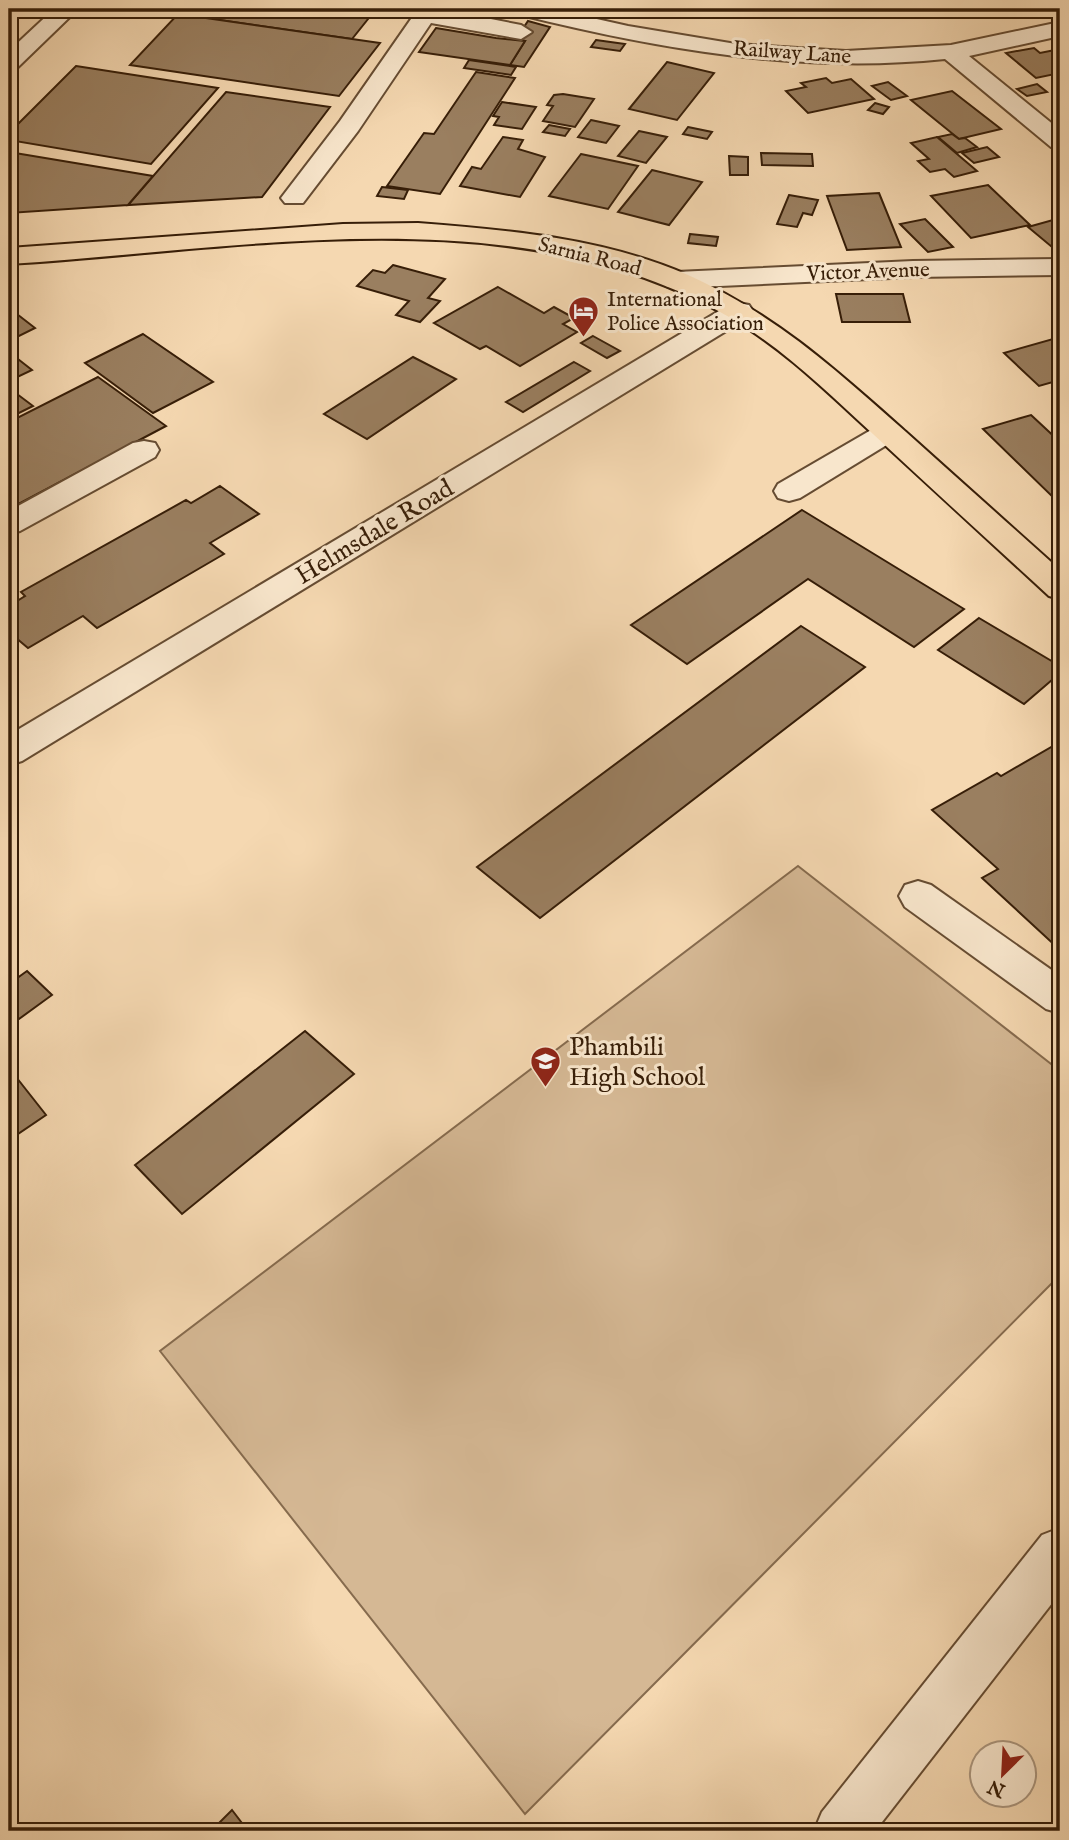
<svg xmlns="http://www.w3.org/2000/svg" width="1069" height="1840" font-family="'IM FELL English',serif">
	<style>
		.green { fill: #d5b894; stroke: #866b4e; stroke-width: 2 }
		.building { fill: #9a7f60; stroke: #371e08; stroke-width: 2 }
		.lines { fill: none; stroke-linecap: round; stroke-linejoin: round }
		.minor-casing { stroke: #664c32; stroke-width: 4 }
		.major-casing { stroke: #371e08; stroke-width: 4 }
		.minor { fill: #f8e6cc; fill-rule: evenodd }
		.major { fill: #f5d8b1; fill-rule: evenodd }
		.labels { text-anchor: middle; stroke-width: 6; stroke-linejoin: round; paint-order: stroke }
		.far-street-label { font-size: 21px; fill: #371e08; stroke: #f8e6cc }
		.far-poi-label { font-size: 21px; fill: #371e08; stroke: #f8e6cc; text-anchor: start }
		.street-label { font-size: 26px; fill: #371e08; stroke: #f8e6cc }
		.poi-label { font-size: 26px; fill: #371e08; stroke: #f8e6cc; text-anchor: start }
	</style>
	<rect width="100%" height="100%" fill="#f5d8b1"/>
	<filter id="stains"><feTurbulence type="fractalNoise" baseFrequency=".00286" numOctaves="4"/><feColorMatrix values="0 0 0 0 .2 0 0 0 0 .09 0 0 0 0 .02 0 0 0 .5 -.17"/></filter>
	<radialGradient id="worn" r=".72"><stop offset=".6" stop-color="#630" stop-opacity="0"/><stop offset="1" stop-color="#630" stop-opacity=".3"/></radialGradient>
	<!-- green -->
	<path class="green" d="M798,866L1060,1071V1275L525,1814L160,1351Z"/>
	<!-- building -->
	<g class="building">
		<path d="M183,9H376L352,39L178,14Z"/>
		<path d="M178,14L352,39L380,43L339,96L130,65Z"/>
		<path d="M528,21L550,27L524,67L510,65L525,41L516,39Z"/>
		<path d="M436,28L496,38L525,41L510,65L419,52Z"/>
		<path d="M596,40L625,44L620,51L591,47Z"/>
		<path d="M1034,48L1040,53L1060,49V73L1036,78L1006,53Z"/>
		<path d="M469,60L516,67L511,75L464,68Z"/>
		<path d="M667,62L714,73L677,120L629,109Z"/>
		<path d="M76,66L218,88L151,164L9,140V133Z"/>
		<path d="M476,72L515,78L440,194L387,186L424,133L434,134Z"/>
		<path d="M826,78L832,83L851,79L874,99L808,113L786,91L806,87L801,83Z"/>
		<path d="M888,82L907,96L891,100L872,86Z"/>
		<path d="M1037,84L1047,92L1027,96L1017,89Z"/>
		<path d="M952,91L1001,129L959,139L911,100Z"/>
		<path d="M226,92L330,107L262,197L128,205Z"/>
		<path d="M563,94L594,99L575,127L543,121L553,106L547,105L554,95Z"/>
		<path d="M502,102L536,107L522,129L494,125L499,117L493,116Z"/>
		<path d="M875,103L889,107L883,114L868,110Z"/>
		<path d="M591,120L619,126L606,143L578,137Z"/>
		<path d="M549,125L570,129L565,136L543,132Z"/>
		<path d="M688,127L712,132L707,139L683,134Z"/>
		<path d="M639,131L667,137L646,163L618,156Z"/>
		<path d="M952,134L959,139L965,138L977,147L957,153L938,137Z"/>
		<path d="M503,137L523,140L518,149L545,157L520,197L460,186L472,167L481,169Z"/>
		<path d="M937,137L977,171L954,177L945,169L930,172L918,161L929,159L911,143Z"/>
		<path d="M987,147L999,157L974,163L962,153Z"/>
		<path d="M9,152L153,176L128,205L9,213Z"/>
		<path d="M761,153L812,154L813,166L762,165Z"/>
		<path d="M581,154L638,166L608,209L549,196Z"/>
		<path d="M729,156L748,157V175H730Z"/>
		<path d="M652,170L702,182L669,225L618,212Z"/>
		<path d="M988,185L1030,225L971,238L931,196Z"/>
		<path d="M382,187L408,190L404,199L377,196Z"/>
		<path d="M879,193L901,247L847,250L827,196Z"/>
		<path d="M789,195L818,200L812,215L803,213L797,227L777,224Z"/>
		<path d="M1060,218V245L1052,247L1028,227Z"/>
		<path d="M925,219L953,247L928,252L900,224Z"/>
		<path d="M690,234L718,237L716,246L688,243Z"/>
		<path d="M393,265L445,279L428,298L440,301L420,322L396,315L409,301L357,286L373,270L385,273Z"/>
		<path d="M498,287L544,313L554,307L574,318L563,324L577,332L520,366L486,346L480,349L434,323Z"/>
		<path d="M836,294H903L910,322H842Z"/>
		<path d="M13,311L35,328L9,341V313Z"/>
		<path d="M143,334L213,382L153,413L85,363Z"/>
		<path d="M593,336L620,351L607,358L581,343Z"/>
		<path d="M1060,337V380L1039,386L1004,353Z"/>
		<path d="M9,352L32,370L9,381Z"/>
		<path d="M413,357L456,379L367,439L324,414Z"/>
		<path d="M574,362L590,371L523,412L506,402Z"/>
		<path d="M98,377L166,426L9,509V422Z"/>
		<path d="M9,388L33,406L9,418Z"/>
		<path d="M1031,415L1060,442V504L983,429Z"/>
		<path d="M220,486L259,514L210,543L224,554L97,628L83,616L28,648L9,632V606L25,596L21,592L186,500L191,503Z"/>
		<path d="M802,510L964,609L914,647L808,579L687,664L631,625Z"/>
		<path d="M979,618L1060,666V673L1024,704L938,650Z"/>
		<path d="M801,626L865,667L540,918L477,867Z"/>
		<path d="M1060,742V950L982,878L998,869L932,810L997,773L1001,776Z"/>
		<path d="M27,971L52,995L19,1019L9,1009V984Z"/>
		<path d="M305,1031L354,1074L182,1214L135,1165Z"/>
		<path d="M9,1068L46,1115L9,1140Z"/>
		<path d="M232,1810L248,1831H211Z"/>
	</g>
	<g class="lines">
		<defs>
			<g id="minor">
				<path d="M54,9H78L17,68L9,70V51Z"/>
				<path d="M418,9H440L521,25L532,32L521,39L431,23L358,131L303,203H285L281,198L340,121Z"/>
				<path d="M514,9H552L628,26L736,44L846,51L951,45L1060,22V36L969,56L1060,130V149L1051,147L945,59C800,74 658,49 517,14Z"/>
				<path d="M1060,259V275L913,277L676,288L666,286L663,280L666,274L676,272L913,261Z"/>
				<path d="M739,303L749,305L753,311L749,317L22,761L9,765V735L729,305Z"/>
				<path d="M888,423L898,426L903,432L898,438L800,498L789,501L778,498L774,491L778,484L878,426Z"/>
				<path d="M144,441L155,443L159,450L155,457L20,531L9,534V511L133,443Z"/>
				<path d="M918,881L931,885L1060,976V1013L1046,1009L905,907L899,896L905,885Z"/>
				<path d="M1060,1528V1593L875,1831H814L822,1812L1042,1535Z"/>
			</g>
			<path id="major" d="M418,223C509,230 603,238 688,275C776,315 835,369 906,432C957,478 1009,524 1060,570V599L1049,596C990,542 931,488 873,434C827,392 783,348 729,317C516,193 241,250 9,264V248L343,224Z"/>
		</defs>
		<!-- minor casing -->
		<use href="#minor" class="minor-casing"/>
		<!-- major casing -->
		<use href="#major" class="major-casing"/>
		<!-- minor -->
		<use href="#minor" class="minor"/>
		<!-- major -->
		<use href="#major" class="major"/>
	</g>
	<!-- icons -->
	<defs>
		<symbol id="hotel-pin" viewBox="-11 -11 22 30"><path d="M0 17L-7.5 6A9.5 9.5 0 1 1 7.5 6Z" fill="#8f2418" stroke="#f8e6cc"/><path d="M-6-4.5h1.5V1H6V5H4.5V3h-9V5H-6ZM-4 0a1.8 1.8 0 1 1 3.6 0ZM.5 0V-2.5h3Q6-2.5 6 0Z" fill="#fff"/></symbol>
		<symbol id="school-pin" viewBox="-11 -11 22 30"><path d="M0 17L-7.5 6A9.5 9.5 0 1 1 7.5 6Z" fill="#8f2418" stroke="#f8e6cc"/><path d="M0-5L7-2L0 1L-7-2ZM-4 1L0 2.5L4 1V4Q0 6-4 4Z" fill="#fff"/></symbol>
	</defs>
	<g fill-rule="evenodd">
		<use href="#hotel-pin" x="566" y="294" width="35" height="47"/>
		<use href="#school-pin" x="528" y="1044" width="35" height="47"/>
	</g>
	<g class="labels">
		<!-- far-street labels -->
		<g class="far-street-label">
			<text transform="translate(792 52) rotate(4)" y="7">Railway Lane</text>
			<text transform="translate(590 256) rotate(14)" y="7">Sarnia Road</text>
			<text transform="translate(868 271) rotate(-2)" y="7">Victor Avenue</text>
		</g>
		<!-- far-poi labels -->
		<g class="far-poi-label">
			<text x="607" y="306">International<tspan x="607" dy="24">Police Association</tspan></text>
		</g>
		<!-- street labels -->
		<g class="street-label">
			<text transform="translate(374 531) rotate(-31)" y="9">Helmsdale Road</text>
		</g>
		<!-- poi labels -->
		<g class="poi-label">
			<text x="569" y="1055">Phambili<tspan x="569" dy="30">High School</tspan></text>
		</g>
	</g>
	<!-- margin -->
	<rect width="1069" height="1840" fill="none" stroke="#f5d8b1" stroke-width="35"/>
	<rect x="10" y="10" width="1048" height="1819" fill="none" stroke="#371e08" stroke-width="3.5"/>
	<rect x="18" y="18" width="1034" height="1805" fill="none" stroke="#371e08" stroke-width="2"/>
	<!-- north arrow -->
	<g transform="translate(1003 1774) rotate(204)"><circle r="33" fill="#f8e6cc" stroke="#ab967e" stroke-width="2"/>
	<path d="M0-5L12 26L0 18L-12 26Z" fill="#8f2418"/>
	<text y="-10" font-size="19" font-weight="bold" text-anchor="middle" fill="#371e08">N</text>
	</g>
	<rect width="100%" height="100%" filter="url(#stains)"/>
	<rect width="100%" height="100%" fill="url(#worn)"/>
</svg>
